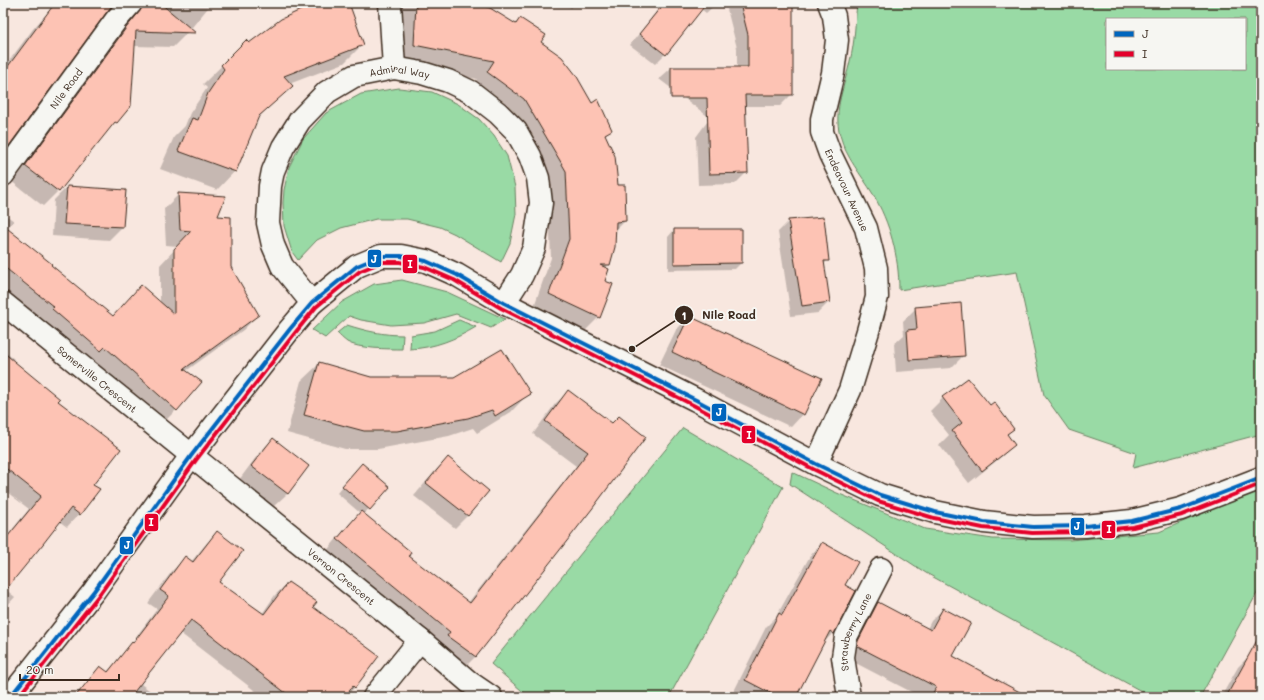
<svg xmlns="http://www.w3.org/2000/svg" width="1264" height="700" font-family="Mali,sans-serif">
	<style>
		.green { fill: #99daa5; stroke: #6a8262; fill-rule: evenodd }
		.shadow { fill: #0003 }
		.building { fill: #fdc3b4; stroke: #3b2a1e }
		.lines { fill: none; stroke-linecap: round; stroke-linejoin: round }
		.minor-casing { stroke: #3b2a1e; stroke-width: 25 }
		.minor { stroke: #f6f6f2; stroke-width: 22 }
		.bus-1-casing { stroke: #f6f6f2; stroke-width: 7 }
		.bus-2-casing { stroke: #f6f6f2; stroke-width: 7 }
		.bus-1 { stroke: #0065bd; stroke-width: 4 }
		.bus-2 { stroke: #e4002b; stroke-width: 4 }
		.labels { text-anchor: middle; stroke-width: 4; stroke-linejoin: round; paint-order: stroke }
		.street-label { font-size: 10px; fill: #3b2a1e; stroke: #f6f6f2 }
		.leader { fill: none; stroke: #3b2a1e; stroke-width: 1.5 }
		.callout-dot { fill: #3b2a1e; stroke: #f6f6f2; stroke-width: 1.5 }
		.mark-label { font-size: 12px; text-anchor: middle; font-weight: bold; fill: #fff }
		.callout-label { font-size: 11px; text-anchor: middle; font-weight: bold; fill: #3b2a1e; stroke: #f6f6f2; stroke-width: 4; stroke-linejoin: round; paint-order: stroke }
		.line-badge { stroke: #f6f6f2; stroke-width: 1.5 }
		.badge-label { font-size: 11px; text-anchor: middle; font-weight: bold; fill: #fff }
	</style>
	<rect width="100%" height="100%" fill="#f8e7df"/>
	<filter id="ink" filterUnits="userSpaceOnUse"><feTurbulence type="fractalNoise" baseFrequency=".025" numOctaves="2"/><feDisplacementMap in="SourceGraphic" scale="8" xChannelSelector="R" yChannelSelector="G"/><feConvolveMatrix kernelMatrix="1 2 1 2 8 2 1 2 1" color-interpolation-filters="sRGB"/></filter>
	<g filter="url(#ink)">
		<!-- green -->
		<g class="green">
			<path d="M857,3H1261V434L1133,468L1136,453L1069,430L1044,395L1017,272L899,290C899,256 890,223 873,194C861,174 846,158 840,135C833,110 845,85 850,61C855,42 855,22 857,3ZM1107,19H1245V69H1107Z"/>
			<path d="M399,88L432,92L458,104L479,119L494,136L507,156L515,187L516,214L510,243L501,262L455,234L440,227L407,219H376L341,228L317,240L298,260L292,252L284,226L283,203L284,190L289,167L303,139L326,113L361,94Z"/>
			<path d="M402,280L447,292L505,319L491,328L456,314L424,323L391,325L361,320L349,316L325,338L312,330L342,302L374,284Z"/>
			<path d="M459,320L476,327C456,339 434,348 410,349L411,335L435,331Z"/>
			<path d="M347,325C366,331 383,335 403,335L402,349C389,349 358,349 347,342C343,339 340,336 337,333Z"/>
			<path d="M683,428L783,487L669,697H529L491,664Z"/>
			<path d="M792,472L837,493L925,529L993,539L1070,540L1159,532L1261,488V586L1200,697H1152L926,573L790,484Z"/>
		</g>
		<!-- shadow -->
		<g class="shadow">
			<path d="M56,3H212L188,32L173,47L134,46L105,133L58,191L43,206L11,181L111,44L126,27L129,21L119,5L112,6L106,11L3,151V69L33,29Z"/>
			<path d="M309,3H348L363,44L344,63L289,84L291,86L257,119L235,171L217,190L160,169L174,137L185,126L190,113L207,88L203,84L246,42L249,44L300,12Z"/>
			<path d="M400,3H471L515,24L520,19L591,104L610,130L605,135L625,221L615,231L609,264L605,268L599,317L581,335L532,312L551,258L548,189L506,118L469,91L477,79L396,63Z"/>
			<path d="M564,3H577L571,8Z"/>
			<path d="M663,3H717L706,13L701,9L665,54L655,64L630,45Z"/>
			<path d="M733,3H790L792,94L780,106H745L747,172L735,184L698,185L696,137L710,118L659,79L671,68H737V48L727,9Z"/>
			<path d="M67,187L122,227L109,240L52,236L54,200Z"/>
			<path d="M179,194L216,217L230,267L258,315L243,330L186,371L176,410L161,425L3,293V213L14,221L6,229L112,317L160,303V265L178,246L166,245L164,209Z"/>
			<path d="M789,221L828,260L823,265L829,302L818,313L791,316L778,232Z"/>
			<path d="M674,230L741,263L735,269L668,270V237Z"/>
			<path d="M916,308L964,355L951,368L896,372L894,344L904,335L903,321Z"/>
			<path d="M689,317L803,414L791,427L659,365L676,330Z"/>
			<path d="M3,351L14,359L12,361L57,402L92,485L98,489L79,514L67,527L59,521L5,589L15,597L3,610V541L29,509L3,489Z"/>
			<path d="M320,363L371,378L529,393L511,412L477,433L473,428L449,436L378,449H345L287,433L301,381Z"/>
			<path d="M568,392L611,424L591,508L475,657L462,670L325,553L348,525L360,513L337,493L356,471L388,487L364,514L407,556L468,603L576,466L533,434L555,404Z"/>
			<path d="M943,398L989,406L1013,429L1007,435L1014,445L1001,457L969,483L939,445L949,435L930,411Z"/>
			<path d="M273,439L308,466L287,494L274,506L239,480L260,452Z"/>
			<path d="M448,458L468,515L455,528L414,496L435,471Z"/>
			<path d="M217,532L218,582L262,614L275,595L288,583L312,607L355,687L345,697H263L180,633L141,684L158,697H74L101,667L107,672L127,649L157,609L148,603L173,570L185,558L191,562L205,545Z"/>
			<path d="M822,543L833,633L821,645L795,697H731L766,627L776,617L810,556Z"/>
			<path d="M878,604L927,629L931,621L943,609L951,657L1006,697H921L846,658L866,616Z"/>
			<path d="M1251,654L1261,659V697H1221L1238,667Z"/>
			<path d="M419,694L423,697H416Z"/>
		</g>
		<!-- building -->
		<g class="building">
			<path d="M55,3H114L106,13L6,150L3,148V73Z"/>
			<path d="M143,3H160L196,33L136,31L131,106L117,123L115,122L59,192L25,166L126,28L140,11Z"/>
			<path d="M316,3H349L364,45L284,76L293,86L259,116L236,172L178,151L192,118L198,120L208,93L224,69L221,65L246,40L249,43L281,19Z"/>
			<path d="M416,3H474L490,8L516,24L520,18L546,35L541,42L562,57L576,75L592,103L598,99L612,130L605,134L615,156L618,185H625L626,221L616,222L615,247L610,265H600L609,269L605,281L613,284L600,318L549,294L569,239L566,171L524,99L487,72L494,61L414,45Z"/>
			<path d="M664,3H707L666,55L639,34Z"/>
			<path d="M740,3H793V95H745L748,173L709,174L707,98H671V67H748V35Z"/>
			<path d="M67,186L126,190L123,227L64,224Z"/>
			<path d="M178,193L226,196L218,216L231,217V267L259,315L184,369L202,382L177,411L105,347L101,351L52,309L54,307L3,266V225L52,264L51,265L113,316L141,285L174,314V249L191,231L180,230Z"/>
			<path d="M824,217L829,261H824L830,302L802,306L788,220Z"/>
			<path d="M674,229H742V263L674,264Z"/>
			<path d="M961,303L965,356L909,360L907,330L917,329L915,307Z"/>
			<path d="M689,316L822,378L804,415L672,352Z"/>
			<path d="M502,349L531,394L495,416L492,410L468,418L397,431H364L304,415L319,362L371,377H454Z"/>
			<path d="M3,352L60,399L58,401L121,449L93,485L100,489L80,515L71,508L43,544L3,593V542L41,496L3,466Z"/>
			<path d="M968,378L990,405L994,402L1014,429L1007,434L1015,445L982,471L952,431L962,423L942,397Z"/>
			<path d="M568,390L612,423L619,416L646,437L592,509L476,657L447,636L450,632L337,539L361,511L411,552L409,556L470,603L588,452L545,421Z"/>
			<path d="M273,438L309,466L288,494L251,466Z"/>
			<path d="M448,457L489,491L468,516L426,483Z"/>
			<path d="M362,463L390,487L370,510L342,486Z"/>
			<path d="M217,531L243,551L219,582L264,614L288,582L317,602L313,607L379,656L355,688L353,686L345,697H291L191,620L134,692L140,697H75L100,666L108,672L132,642L133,643L169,596L160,590L185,556L193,562Z"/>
			<path d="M822,542L858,562L845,585L856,591L834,634L830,631L796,697H778L745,680L779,613L782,615Z"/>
			<path d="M878,602L931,630L943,608L971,623L953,656L1029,697H931L936,687L857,646L858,641Z"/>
			<path d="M1261,633V697H1226Z"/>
		</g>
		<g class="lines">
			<defs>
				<g id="minor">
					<path d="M390,3L394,68"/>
					<path id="s1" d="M3,175L116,20L131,3"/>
					<path id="s2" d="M3,303L420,640L469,682L491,697"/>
					<path id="s3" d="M312,303L282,266L273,245L268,223L270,186L273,171L283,147L300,120L327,92L354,76L394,68L422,73L448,81L471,92L498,113L516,131L530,156L538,178L541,203L534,248L522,275L504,303"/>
					<path d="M816,464L850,390L868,331L877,297L876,268L866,228L830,154L822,132V119L833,73L837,40L834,16L829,3"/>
					<path d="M10,697L94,591L191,456L290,329L312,303L357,266L381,256H401L426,261L457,275L504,303L696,400L816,464L880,495L935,512L984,522L1033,527L1085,526L1132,521L1181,509L1261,478"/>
					<path d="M374,697L420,640"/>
					<path id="s4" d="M849,697L843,657L846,637L881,569"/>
				</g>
			</defs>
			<!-- minor casing -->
			<use href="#minor" class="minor-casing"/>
			<!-- minor -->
			<use href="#minor" class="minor"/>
			<defs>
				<path id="bus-1" d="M10,697L94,591L191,456L290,329L312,303L357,266L381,256H401L426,261L457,275L504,303L696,400L816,464L880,495L935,512L984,522L1033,527L1085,526L1132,521L1181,509L1261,478"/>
				<path id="bus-2" d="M18,697L99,595L196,460L295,333L316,307L360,271L382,262H400L424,267L454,280L501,308L693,405L813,469L878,501L934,518L983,528L1032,533L1086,532L1133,527L1182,515L1261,484"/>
			</defs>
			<!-- bus-1 casing -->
			<use href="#bus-1" class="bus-1-casing"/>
			<!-- bus-2 casing -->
			<use href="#bus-2" class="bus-2-casing"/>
			<!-- bus-1 -->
			<use href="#bus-1" class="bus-1"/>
			<!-- bus-2 -->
			<use href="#bus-2" class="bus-2"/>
		</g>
	</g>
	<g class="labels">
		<!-- street labels -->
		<g class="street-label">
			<text dy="4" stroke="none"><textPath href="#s3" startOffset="320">Admiral Way</textPath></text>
			<text dy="4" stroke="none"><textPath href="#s1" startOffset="107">Nile Road</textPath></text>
			<text transform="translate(847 190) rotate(65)" y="4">Endeavour Avenue</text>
			<text dy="4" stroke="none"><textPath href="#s2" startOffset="121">Somerville Crescent</textPath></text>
			<text dy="4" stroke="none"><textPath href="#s2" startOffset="435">Vernon Crescent</textPath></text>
			<text dy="4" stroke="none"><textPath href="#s4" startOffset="68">Strawberry Lane</textPath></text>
		</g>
	</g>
	<!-- callouts -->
	<path class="leader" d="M632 349L684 315"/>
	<g class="callout-dot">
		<circle cx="632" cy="349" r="4"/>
		<circle cx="684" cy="315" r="10"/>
	</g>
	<g class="mark-label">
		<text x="684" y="320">1</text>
	</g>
	<g class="callout-label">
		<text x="729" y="319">Nile Road</text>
	</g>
	<g class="line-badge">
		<rect x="367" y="249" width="15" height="19" rx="4" fill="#0065bd"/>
		<rect x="402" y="254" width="16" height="20" rx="4" fill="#e4002b"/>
		<rect x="711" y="403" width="16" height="19" rx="4" fill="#0065bd"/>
		<rect x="741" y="425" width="15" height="19" rx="4" fill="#e4002b"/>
		<rect x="144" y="513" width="15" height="19" rx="4" fill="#e4002b"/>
		<rect x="1070" y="517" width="15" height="19" rx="4" fill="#0065bd"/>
		<rect x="1101" y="520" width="15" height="19" rx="4" fill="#e4002b"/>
		<rect x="119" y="536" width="15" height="19" rx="4" fill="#0065bd"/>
	</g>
	<g class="badge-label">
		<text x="374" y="263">J</text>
		<text x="410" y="268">I</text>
		<text x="719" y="416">J</text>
		<text x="749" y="439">I</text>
		<text x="151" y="526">I</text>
		<text x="1077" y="530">J</text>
		<text x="1109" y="533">I</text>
		<text x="127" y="549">J</text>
	</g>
	<!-- margin -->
	<rect width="1264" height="700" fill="none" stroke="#f6f6f2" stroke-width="16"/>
	<rect x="8" y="8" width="1248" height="684" fill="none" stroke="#3b2a1e" stroke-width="1.5" filter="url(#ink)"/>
	<!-- legend -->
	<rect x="1106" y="18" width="140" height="52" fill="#f6f6f2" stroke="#aba49d"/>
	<rect x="1114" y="31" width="20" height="6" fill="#0065bd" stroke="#aba49d"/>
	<text x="1142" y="38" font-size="12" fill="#3b2a1e">J</text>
	<rect x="1114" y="51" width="20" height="6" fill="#e4002b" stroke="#aba49d"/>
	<text x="1142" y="58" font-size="12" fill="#3b2a1e">I</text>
	<!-- scale -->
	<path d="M20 674v6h99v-6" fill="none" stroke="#3b2a1e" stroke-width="2"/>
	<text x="26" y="674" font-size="12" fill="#3b2a1e" stroke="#f6f6f2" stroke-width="3" paint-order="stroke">20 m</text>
</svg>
